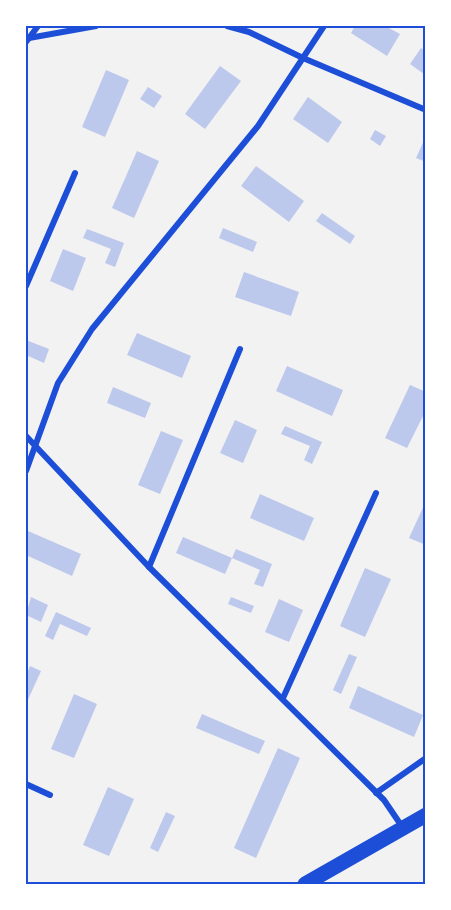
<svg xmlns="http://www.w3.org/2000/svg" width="451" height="910" font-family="'Fira Sans',sans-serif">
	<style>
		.building { fill: #bdc9ec }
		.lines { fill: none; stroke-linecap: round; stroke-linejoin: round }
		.minor { stroke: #1d4ed8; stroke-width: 6 }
		.primary { stroke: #1d4ed8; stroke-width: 15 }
		.neatline { fill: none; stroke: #1d4ed8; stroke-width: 2 }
	</style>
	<rect width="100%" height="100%" fill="#f2f2f2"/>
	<!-- building -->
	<g class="building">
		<path d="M355,26H385L400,34L387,56L351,33Z"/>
		<path d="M421,48L426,52L424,74L410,64Z"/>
		<path d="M220,66L241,81L205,129L185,114Z"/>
		<path d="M106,70L129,80L105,137L82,127Z"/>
		<path d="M148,87L162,96L154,108L140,99Z"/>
		<path d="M308,97L342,122L328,143L293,119Z"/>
		<path d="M375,130L386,136L380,146L370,139Z"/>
		<path d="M426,136V162L416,158Z"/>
		<path d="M137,151L159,161L134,218L112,208Z"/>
		<path d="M256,166L304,201L289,222L241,186Z"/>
		<path d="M322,213L355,236L350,244L316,221Z"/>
		<path d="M223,228L257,242L253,252L219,238Z"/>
		<path d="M87,229L124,243L115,267L105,263L111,249L83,238Z"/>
		<path d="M63,249L86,258L73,291L50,281Z"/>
		<path d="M244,272L299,292L291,316L235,297Z"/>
		<path d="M137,333L191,356L182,378L127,355Z"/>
		<path d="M26,340L49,349L44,363L26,355Z"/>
		<path d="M287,366L343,390L332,416L276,391Z"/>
		<path d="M410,385L426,392V410L407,448L385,438Z"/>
		<path d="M113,387L151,403L145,418L107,403Z"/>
		<path d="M235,420L257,430L243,463L220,453Z"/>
		<path d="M285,426L322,442L312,464L304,460L310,446L281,434Z"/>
		<path d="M161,431L183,440L160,494L138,485Z"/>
		<path d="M260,494L314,518L304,541L250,518Z"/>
		<path d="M426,501V545L409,538Z"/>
		<path d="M28,531L81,554L72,576L26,555Z"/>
		<path d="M183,537L232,558L236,549L272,564L263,587L254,584L260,570L232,558L225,574L176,553Z"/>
		<path d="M365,568L391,579L365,637L340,626Z"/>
		<path d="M31,597L48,605L41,622L26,615Z"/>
		<path d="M231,597L254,606L251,613L228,604Z"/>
		<path d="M279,599L303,610L289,642L265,632Z"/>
		<path d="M56,612L91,628L87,636L60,624L53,640L45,636Z"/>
		<path d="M349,654L357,657L341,694L333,690Z"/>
		<path d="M30,666L41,671L26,704V676Z"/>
		<path d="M358,686L423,715L414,737L349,708Z"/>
		<path d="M74,694L97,704L74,758L51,749Z"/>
		<path d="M202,714L265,741L259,754L196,728Z"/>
		<path d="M278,748L300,758L256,858L234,848Z"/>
		<path d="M108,787L134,799L109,856L83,845Z"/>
		<path d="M166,812L175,816L158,852L150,848Z"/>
	</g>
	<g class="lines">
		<!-- minor -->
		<g class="minor">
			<path d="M227,26L249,32L303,58L426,110"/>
			<path d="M29,38L96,26"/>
			<path d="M26,42L38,26"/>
			<path d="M26,286L75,173"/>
			<path d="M26,436L149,567L384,800L403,828"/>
			<path d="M26,471L58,383L92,329L258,126L324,26"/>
			<path d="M149,567L240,349"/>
			<path d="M283,698L376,493"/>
			<path d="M26,784L50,795"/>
			<path d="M376,793L426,758"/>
		</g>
		<!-- primary -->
		<path class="primary" d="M305,884L426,815"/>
	</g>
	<!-- border -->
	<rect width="451" height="910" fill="none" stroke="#ffffff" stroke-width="54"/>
	<rect x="27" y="27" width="397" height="856" class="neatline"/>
</svg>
